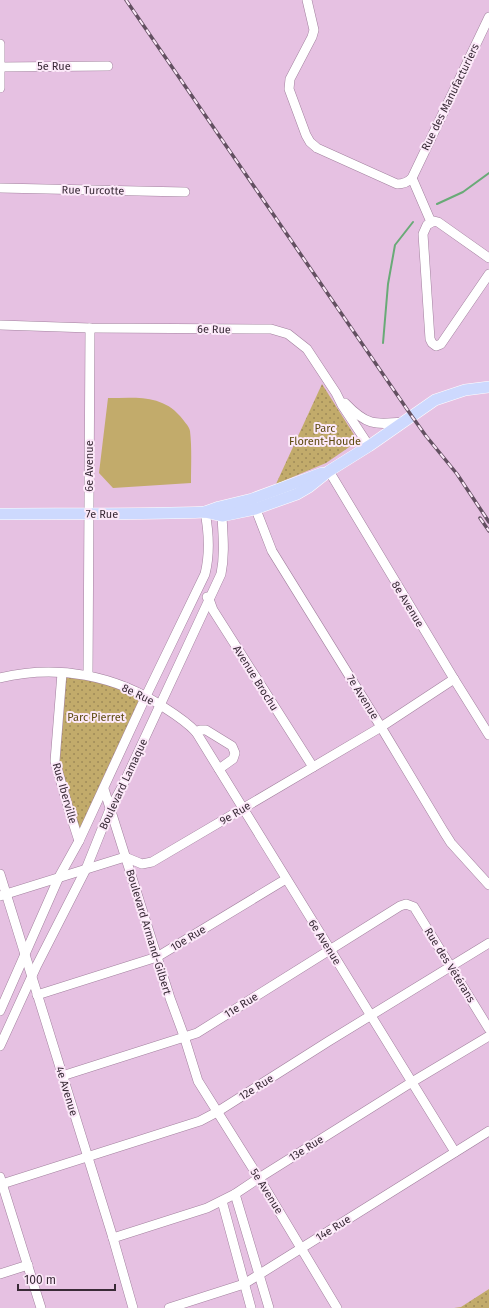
<svg xmlns="http://www.w3.org/2000/svg" width="489" height="1308" font-family="'Fira Sans',sans-serif">
	<style>
		.grass { fill: url(#grass-dots) }
		.pitch { fill: #c2ab6b }
		.lines { fill: none; stroke-linecap: round; stroke-linejoin: round }
		.stream { stroke: #69aa77; stroke-width: 2 }
		.minor-casing { stroke: #a2809e; stroke-width: 10 }
		.major-casing { stroke: #fff; stroke-width: 12 }
		.minor { stroke: #fff; stroke-width: 9 }
		.major { stroke: #cdd9fe; stroke-width: 11 }
		.rail-casing { stroke: #635061; stroke-width: 3.5 }
		.rail { stroke: #fce9f9; stroke-width: 2; stroke-dasharray: 6; stroke-linecap: butt }
		.labels { text-anchor: middle; stroke-width: 4; stroke-linejoin: round; paint-order: stroke }
		.street-label { font-size: 11px; fill: #382a36; stroke: #fce9f9 }
		.park-label { font-size: 11px; fill: #5e4b10; stroke: #fce9f9 }
	</style>
	<defs>
		<pattern id="grass-dots" width="8" height="8" patternUnits="userSpaceOnUse"><rect width="8" height="8" fill="#c2ab6b"/><path d="M2 2h.1M6 6h.1" fill="none" stroke="#9f8b59" stroke-width="1.8" stroke-linecap="round"/></pattern>
	</defs>
	<rect width="100%" height="100%" fill="#e6c1e2"/>
	<!-- grass -->
	<g class="grass">
		<path d="M322,384L358,441L326,463L276,484Z"/>
		<path d="M62,673L72,674L146,696L79,841L55,761Z"/>
		<path d="M489,1289V1308H454L461,1307Z"/>
	</g>
	<!-- pitch -->
	<path class="pitch" d="M108,398C134,398 161,394 180,416C183,420 189,426 190,431C192,448 191,467 191,483L113,488L99,473Z"/>
	<g class="lines">
		<!-- stream -->
		<g class="stream">
			<path d="M437,204L463,192L489,173"/>
			<path d="M383,343L388,284L395,245L413,222"/>
		</g>
		<defs>
			<g id="minor">
				<path d="M307,0L314,30L312,37L290,79L289,89L306,135L310,142L317,148L397,184C403,184 407,183 412,178L489,17"/>
				<path d="M0,44V88"/>
				<path d="M0,67L108,66"/>
				<path d="M412,178L431,222"/>
				<path d="M0,188L185,192"/>
				<path d="M489,258L438,222L434,221L427,225L423,234L430,339L432,343L436,346L441,344L489,274"/>
				<path d="M0,325L90,328L271,329L288,334L307,349L336,393L342,405L369,446"/>
				<path d="M345,403C366,425 374,425 403,422"/>
				<path d="M329,471L454,679L489,735"/>
				<path d="M253,502L272,551L381,727L444,832L451,843L489,885"/>
				<path d="M207,597L209,599L213,610L313,767"/>
				<path d="M62,673L55,761L69,810L79,841"/>
				<path d="M88,675L90,328"/>
				<path d="M0,678C57,664 116,675 165,708C176,715 187,722 196,732L455,1152"/>
				<path d="M196,732L200,730H206L232,746L235,753L233,759L219,769"/>
				<path d="M104,789L170,998L184,1036L198,1081L259,1178L337,1308"/>
				<path d="M0,874L113,1238L133,1308"/>
				<path d="M0,896L125,857L142,864L152,862L381,727L454,679"/>
				<path d="M37,995L157,957L286,879"/>
				<path d="M0,1011L59,877L79,841L146,696L205,574C210,554 209,533 205,512"/>
				<path d="M0,1046L37,965L86,869L110,809L122,787L221,574C225,554 223,536 222,516"/>
				<path d="M62,1076L197,1033L400,906L406,904L414,907L489,1029"/>
				<path d="M0,1177L41,1308"/>
				<path d="M2,1184L200,1121L217,1112L329,1041L489,943"/>
				<path d="M235,1194L269,1308"/>
				<path d="M222,1201L251,1308"/>
				<path d="M113,1238L207,1208L235,1194L259,1178L412,1082L489,1036"/>
				<path d="M0,1274L28,1265"/>
				<path d="M169,1308L244,1284L489,1131"/>
			</g>
			<g id="major">
				<path d="M205,512L219,507L252,499L322,473"/>
				<path d="M0,514C68,513 137,515 205,512L222,516L255,509L297,494L309,487L329,471L369,446L435,400L465,390L489,387"/>
			</g>
		</defs>
		<!-- minor casing -->
		<use href="#minor" class="minor-casing"/>
		<!-- major casing -->
		<use href="#major" class="major-casing"/>
		<!-- minor -->
		<use href="#minor" class="minor"/>
		<!-- major -->
		<use href="#major" class="major"/>
		<defs>
			<g id="rail">
				<path d="M126,0L411,415L426,436L457,474L489,522"/>
				<path d="M480,518L489,531"/>
			</g>
		</defs>
		<!-- rail casing -->
		<use href="#rail" class="rail-casing"/>
		<!-- rail -->
		<use href="#rail" class="rail"/>
	</g>
	<g class="labels">
		<!-- street labels -->
		<g class="street-label">
			<text x="54" y="70">5e Rue</text>
			<text transform="translate(450 97) rotate(-64)" y="4">Rue des Manufacturiers</text>
			<text transform="translate(93 190) rotate(1)" y="4">Rue Turcotte</text>
			<text transform="translate(214 329) rotate(1)" y="4">6e Rue</text>
			<text transform="translate(89 466) rotate(-90)" y="4">6e Avenue</text>
			<text x="102" y="518">7e Rue</text>
			<text transform="translate(408 604) rotate(59)" y="4">8e Avenue</text>
			<text transform="translate(256 678) rotate(58)" y="4">Avenue Brochu</text>
			<text transform="translate(138 694) rotate(26)" y="4">8e Rue</text>
			<text transform="translate(363 697) rotate(58)" y="4">7e Avenue</text>
			<text transform="translate(123 784) rotate(-65)" y="4">Boulevard Lamaque</text>
			<text transform="translate(65 793) rotate(74)" y="4">Rue Iberville</text>
			<text transform="translate(235 813) rotate(-31)" y="4">9e Rue</text>
			<text transform="translate(149 932) rotate(73)" y="4">Boulevard Armand-Gilbert</text>
			<text transform="translate(188 938) rotate(-31)" y="4">10e Rue</text>
			<text transform="translate(325 942) rotate(58)" y="4">6e Avenue</text>
			<text transform="translate(450 965) rotate(58)" y="4">Rue des Vétérans</text>
			<text transform="translate(241 1005) rotate(-32)" y="4">11e Rue</text>
			<text transform="translate(256 1087) rotate(-32)" y="4">12e Rue</text>
			<text transform="translate(67 1091) rotate(73)" y="4">4e Avenue</text>
			<text transform="translate(306 1148) rotate(-32)" y="4">13e Rue</text>
			<text transform="translate(267 1191) rotate(58)" y="4">5e Avenue</text>
			<text transform="translate(333 1228) rotate(-32)" y="4">14e Rue</text>
		</g>
		<!-- park labels -->
		<g class="park-label">
			<text x="325" y="432">Parc<tspan x="325" dy="13">Florent-Houde</tspan></text>
			<text x="96" y="721">Parc Pierret</text>
		</g>
	</g>
	<!-- scale -->
	<path d="M18 1284v6h97v-6" fill="none" stroke="#382a36" stroke-width="2"/>
	<text x="24" y="1284" font-size="12" fill="#382a36" stroke="#fce9f9" stroke-width="3" paint-order="stroke">100 m</text>
</svg>
